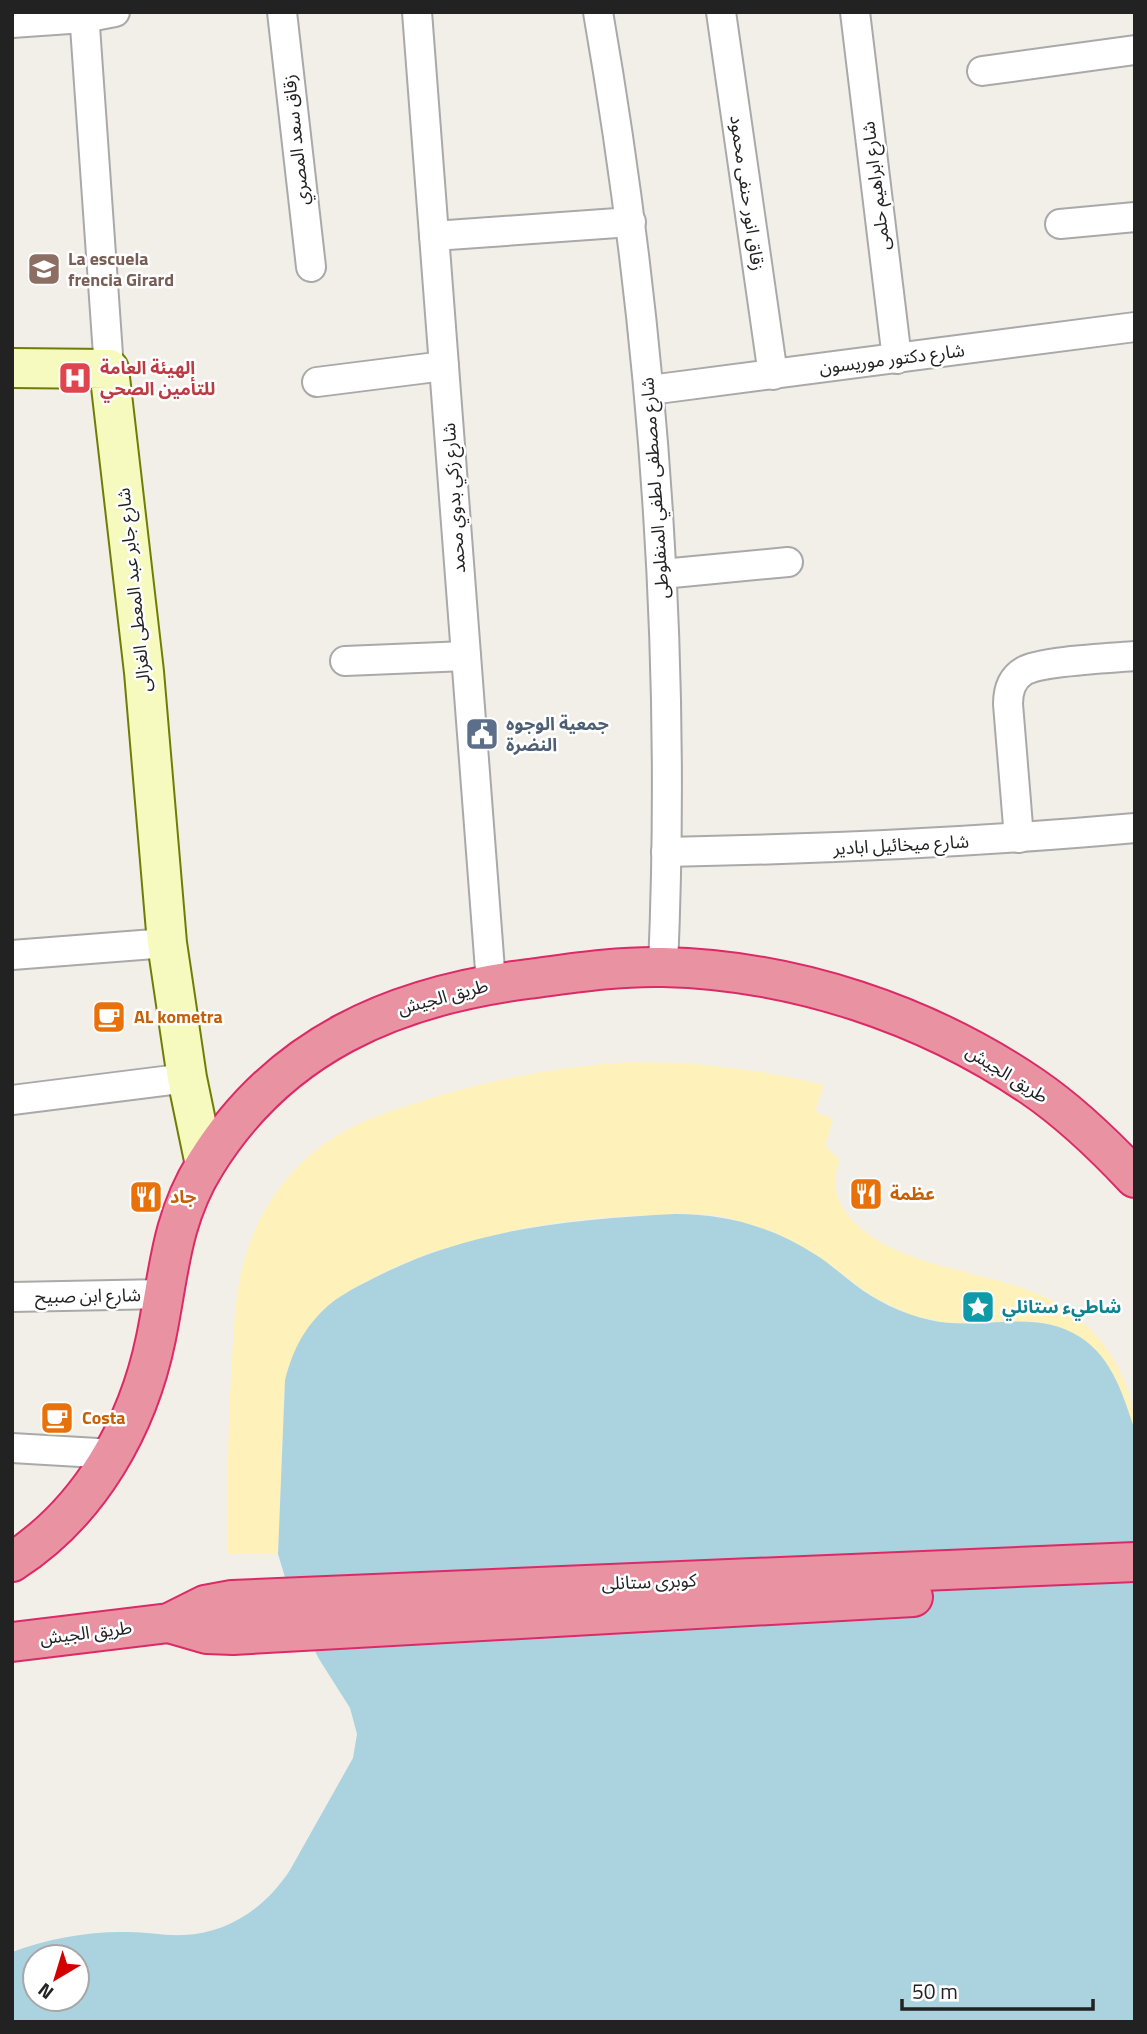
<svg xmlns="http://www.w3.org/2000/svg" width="1147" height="2034" font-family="'Titillium Web','Noto Sans Arabic',sans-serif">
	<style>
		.sand { fill: #fff1ba }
		.water { fill: #aad3df; fill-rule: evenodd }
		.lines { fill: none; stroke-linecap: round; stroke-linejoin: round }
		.street-casing { stroke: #a9a9a9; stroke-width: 32 }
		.secondary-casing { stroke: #707d05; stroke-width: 42 }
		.highway-casing { stroke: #dc2a67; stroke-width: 42 }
		.street { stroke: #fff; stroke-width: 28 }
		.secondary { stroke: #f7fabf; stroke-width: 38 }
		.highway { stroke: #e892a2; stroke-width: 38 }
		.labels { text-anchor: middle; stroke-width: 5; stroke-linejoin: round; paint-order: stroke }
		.street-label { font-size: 18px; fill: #222; stroke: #fff }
		.education-label { font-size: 18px; font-weight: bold; fill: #785e54; stroke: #fff; text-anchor: start }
		.health-label { font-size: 18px; font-weight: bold; fill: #be3a42; stroke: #fff; text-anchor: start }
		.service-label { font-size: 18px; font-weight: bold; fill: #4e5e75; stroke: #fff; text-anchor: start }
		.food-label { font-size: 18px; font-weight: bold; fill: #c56008; stroke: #fff; text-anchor: start }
		.culture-label { font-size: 18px; font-weight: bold; fill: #0d838f; stroke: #fff; text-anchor: start }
	</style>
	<rect width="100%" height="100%" fill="#f2efe9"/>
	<!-- sand -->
	<path class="sand" d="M631,1062C697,1062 759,1069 824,1085L815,1111L833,1119L825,1146L840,1160C821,1202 861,1235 898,1251C945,1271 998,1276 1045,1297C1095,1320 1135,1376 1135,1431L1125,1401L1108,1366L1013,1320L974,1325L952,1324L910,1315L872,1296L818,1256L774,1232L725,1217L701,1214L606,1217L562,1222L518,1229L432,1252L391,1269L352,1289L332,1302L285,1380L278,1554H227C227,1488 228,1423 232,1358C234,1325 235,1290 245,1258C258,1211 289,1167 330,1140C355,1123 384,1113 413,1104C484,1080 556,1067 631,1062Z"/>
	<!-- water -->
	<path class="water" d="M676,1214C726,1214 773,1227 816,1255C829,1263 841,1274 854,1284C876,1301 903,1314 930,1320C981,1332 1033,1307 1080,1337C1112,1357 1124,1397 1135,1431V2022H12V1952C49,1938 90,1931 129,1932C147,1932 165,1936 184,1935C229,1933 266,1907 290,1870L353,1758L357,1734L350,1708L319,1659L305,1632L293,1604L278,1554L285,1380C291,1357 299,1337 315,1319C331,1299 354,1288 376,1277C470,1229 572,1219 676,1214ZM35,1957H77V1999H35Z"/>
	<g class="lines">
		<defs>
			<g id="street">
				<path d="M84,12L109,369"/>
				<path d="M282,12L311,267"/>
				<path d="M417,12L491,983"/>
				<path d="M598,12C653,328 677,647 663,967"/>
				<path d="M721,12L773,375"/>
				<path d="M855,12L897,359"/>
				<path d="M12,23L84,18L115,12"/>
				<path d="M982,71L1135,50"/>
				<path d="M1060,224L1135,217"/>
				<path d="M434,236L631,222"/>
				<path d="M317,382L444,366"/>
				<path d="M650,390L1135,327"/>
				<path d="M662,574L788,562"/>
				<path d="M345,661L466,656"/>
				<path d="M1019,838L1008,704C1008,690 1012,678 1024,671C1040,661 1112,658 1135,656"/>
				<path d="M666,852C823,849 979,842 1135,828"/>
				<path d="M12,955L167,943"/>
				<path d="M12,1100L187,1078"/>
				<path d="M12,1297L164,1294"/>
				<path d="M12,1448L114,1454"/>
			</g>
			<path id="secondary" d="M12,368L109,369L144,672L167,943L187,1078L205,1165"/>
			<g id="highway">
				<path d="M12,1562C90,1512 138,1426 156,1338C169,1275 170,1222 205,1165C279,1045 394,996 528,979C573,973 618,966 663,967C794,970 926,1014 1033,1087C1071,1113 1104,1145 1135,1178"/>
				<path d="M169,1623L207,1634L233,1635L913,1597"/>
				<path d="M12,1642L169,1623L205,1605L232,1600L1135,1562"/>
			</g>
		</defs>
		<!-- street casing -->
		<use href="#street" class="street-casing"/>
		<!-- secondary casing -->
		<use href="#secondary" class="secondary-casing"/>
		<!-- highway casing -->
		<use href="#highway" class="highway-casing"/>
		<!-- street -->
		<use href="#street" class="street"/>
		<!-- secondary -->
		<use href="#secondary" class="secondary"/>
		<!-- highway -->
		<use href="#highway" class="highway"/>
	</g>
	<!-- icons -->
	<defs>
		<symbol id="school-square" viewBox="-11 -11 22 22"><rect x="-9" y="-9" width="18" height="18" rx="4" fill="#8d6e63" stroke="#fff"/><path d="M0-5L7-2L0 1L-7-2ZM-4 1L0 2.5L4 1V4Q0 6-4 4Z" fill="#fff"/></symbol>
		<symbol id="hospital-square" viewBox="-11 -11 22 22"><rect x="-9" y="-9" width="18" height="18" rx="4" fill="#e0444e" stroke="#fff"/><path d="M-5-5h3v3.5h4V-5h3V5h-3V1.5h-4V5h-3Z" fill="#fff"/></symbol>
		<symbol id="civic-square" viewBox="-11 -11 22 22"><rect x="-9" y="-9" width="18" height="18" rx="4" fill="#5c6f8a" stroke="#fff"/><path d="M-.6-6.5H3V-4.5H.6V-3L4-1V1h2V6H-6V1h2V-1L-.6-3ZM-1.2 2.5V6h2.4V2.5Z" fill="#fff"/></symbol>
		<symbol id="cafe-square" viewBox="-11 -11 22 22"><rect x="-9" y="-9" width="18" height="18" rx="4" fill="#e8710a" stroke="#fff"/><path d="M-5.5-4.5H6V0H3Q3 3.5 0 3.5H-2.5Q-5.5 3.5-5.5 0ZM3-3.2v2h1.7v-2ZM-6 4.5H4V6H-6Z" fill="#fff"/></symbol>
		<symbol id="restaurant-square" viewBox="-11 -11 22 22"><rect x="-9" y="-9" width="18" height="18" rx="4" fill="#e8710a" stroke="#fff"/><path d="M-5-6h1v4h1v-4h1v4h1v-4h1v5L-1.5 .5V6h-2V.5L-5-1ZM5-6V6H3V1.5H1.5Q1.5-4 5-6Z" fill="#fff"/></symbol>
		<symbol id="sight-square" viewBox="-11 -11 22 22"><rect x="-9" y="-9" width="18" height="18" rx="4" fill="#0f9aa8" stroke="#fff"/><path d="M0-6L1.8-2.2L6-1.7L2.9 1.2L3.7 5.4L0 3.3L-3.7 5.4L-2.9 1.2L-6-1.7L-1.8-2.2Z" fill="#fff"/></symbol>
	</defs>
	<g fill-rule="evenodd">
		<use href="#school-square" x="25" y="250" width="38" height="38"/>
		<use href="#hospital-square" x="56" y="359" width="38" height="38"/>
		<use href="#civic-square" x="463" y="715" width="38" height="38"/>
		<use href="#cafe-square" x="90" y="998" width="38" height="38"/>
		<use href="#restaurant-square" x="847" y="1175" width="38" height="38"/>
		<use href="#restaurant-square" x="127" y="1178" width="38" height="38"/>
		<use href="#sight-square" x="959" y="1288" width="38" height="38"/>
		<use href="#cafe-square" x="38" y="1399" width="38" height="38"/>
	</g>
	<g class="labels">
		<!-- street labels -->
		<g class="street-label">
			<text transform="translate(296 140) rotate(-96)" y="6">زقاق سعد المصري</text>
			<text transform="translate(876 186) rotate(-97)" y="6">شارع ابراهيم حلمى</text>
			<text transform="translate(747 193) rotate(82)" y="6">زقاق انور حنفى محمود</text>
			<text transform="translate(892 359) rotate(-7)" y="6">شارع دكتور موريسون</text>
			<text transform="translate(655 488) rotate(-94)" y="6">شارع مصطفى لطفي المنفلوطى</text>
			<text transform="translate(454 498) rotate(-94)" y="6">شارع زكي بدوي محمد</text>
			<text transform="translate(134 590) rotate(-96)" y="6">شارع جابر عبد المعطى الغزالى</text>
			<text transform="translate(901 845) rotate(-3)" y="6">شارع ميخائيل ابادير</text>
			<text transform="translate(443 997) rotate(-15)" y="6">طريق الجيش</text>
			<text transform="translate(1007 1074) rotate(32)" y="6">طريق الجيش</text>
			<text transform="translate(88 1296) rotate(-1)" y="6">شارع ابن صبيح</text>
			<text transform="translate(649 1582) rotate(-2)" y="6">كوبرى ستانلى</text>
			<text transform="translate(86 1633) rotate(-7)" y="6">طريق الجيش</text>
		</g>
		<!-- education labels -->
		<g class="education-label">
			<text x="68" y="265">La escuela<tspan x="68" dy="21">frencia Girard</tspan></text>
		</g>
		<!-- health labels -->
		<g class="health-label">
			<text x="100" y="374">الهيئة العامة<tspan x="100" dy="21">للتأمين الصحي</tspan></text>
		</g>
		<!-- service labels -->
		<g class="service-label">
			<text x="506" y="730">جمعية الوجوه<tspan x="506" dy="21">النضرة</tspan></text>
		</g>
		<!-- food labels -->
		<g class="food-label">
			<text x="134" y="1023">AL kometra</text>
			<text x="890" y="1200">عظمة</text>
			<text x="170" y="1203">جاد</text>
			<text x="82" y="1424">Costa</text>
		</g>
		<!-- culture labels -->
		<g class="culture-label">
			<text x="1002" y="1313">شاطيء ستانلي</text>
		</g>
	</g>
	<!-- border -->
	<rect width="1147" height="2034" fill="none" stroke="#222222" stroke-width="28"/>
	<!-- north arrow -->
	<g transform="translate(56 1978) rotate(218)"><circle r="33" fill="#ffffff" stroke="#a7a7a7" stroke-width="2"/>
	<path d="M0-5L12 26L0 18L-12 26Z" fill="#d40000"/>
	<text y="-10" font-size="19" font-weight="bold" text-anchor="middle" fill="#222222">N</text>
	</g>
	<!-- scale -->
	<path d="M902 1999v10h191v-10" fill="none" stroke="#222222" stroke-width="3.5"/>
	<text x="912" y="1999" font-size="21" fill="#222222" stroke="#ffffff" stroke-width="5" paint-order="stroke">50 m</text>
</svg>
